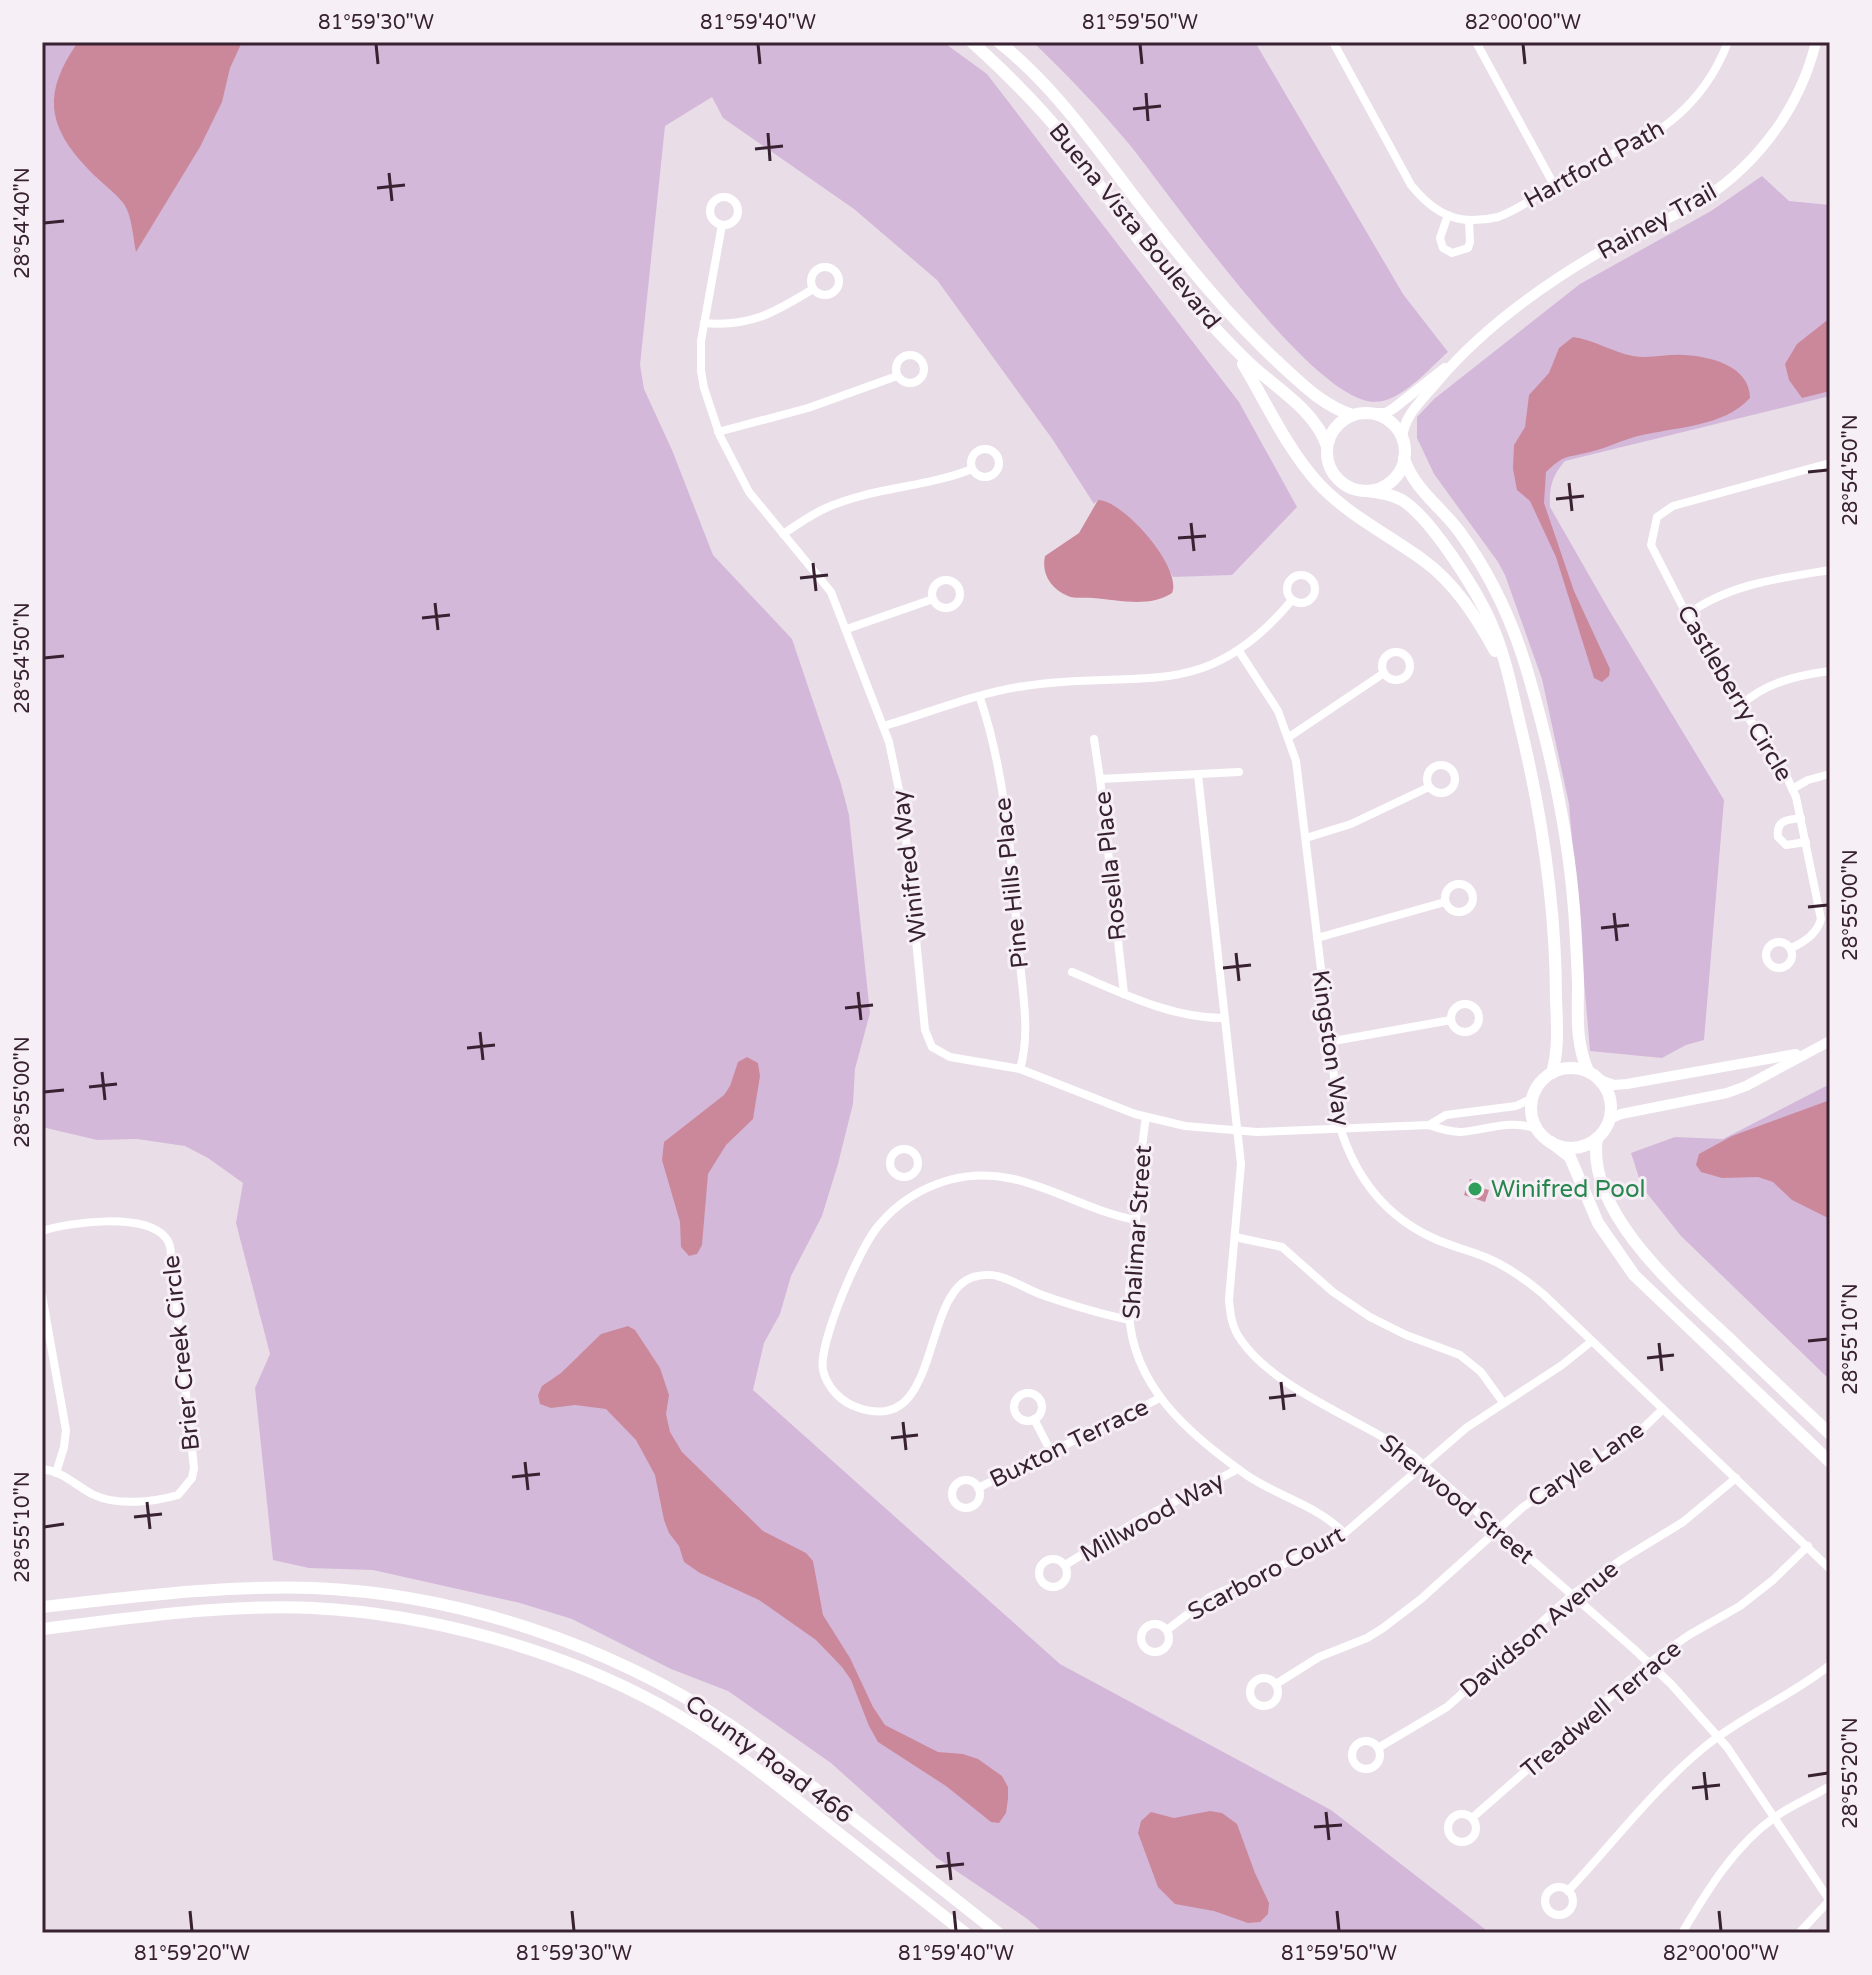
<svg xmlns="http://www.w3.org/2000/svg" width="1872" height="1975" font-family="'Varela Round',sans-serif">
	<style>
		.green { fill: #d4b8da }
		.water { fill: #cc889b }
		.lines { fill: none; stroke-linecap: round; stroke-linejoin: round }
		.minor { stroke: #fff; stroke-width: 8 }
		.tertiary { stroke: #fff; stroke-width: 10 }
		.secondary { stroke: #fff; stroke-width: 12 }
		.ticks { fill: none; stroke: #382131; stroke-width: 3 }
		.leisure-dot { fill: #2e9e5b; stroke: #f6eff6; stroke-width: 3 }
		.labels { text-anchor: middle; stroke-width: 6; stroke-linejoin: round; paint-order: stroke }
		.street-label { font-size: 24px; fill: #382131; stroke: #f6eff6 }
		.leisure-label { font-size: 24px; fill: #27864d; stroke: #f6eff6; text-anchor: start }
		.neatline { fill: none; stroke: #382131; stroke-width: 3 }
		.ticks-label { font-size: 20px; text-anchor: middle; fill: #382131 }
	</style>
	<rect width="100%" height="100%" fill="#e9dee8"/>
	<!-- green -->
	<g class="green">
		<path d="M42,42H943L987,74L1239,402L1297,507L1232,575L1173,577C1158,545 1132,513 1098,500L1094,504L1053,440L937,280L854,209L723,118L712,97L665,126L640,365L644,389L672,450L713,555L792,639L841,784L849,815L870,1013L855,1069L853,1104L838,1164L822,1216L791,1276L780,1314L764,1343L753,1390L1060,1664L1331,1810L1490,1933H1044L1026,1918L937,1858L831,1763L728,1691L671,1669L572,1619L520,1603L373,1570L309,1568L273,1560L255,1388L270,1354L236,1223L243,1183L208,1158L185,1146L137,1139L97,1140L42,1127Z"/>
		<path d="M1033,42H1255L1403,294L1448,352C1427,370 1397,408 1367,401C1302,386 1175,201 1129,144C1099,108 1067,75 1033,42Z"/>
		<path d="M1762,176L1789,201L1830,205V396L1565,461C1552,476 1549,487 1550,507L1609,610L1724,800L1704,1040L1686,1045L1662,1058L1590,1051L1569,804L1542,679L1505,575L1498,562L1434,474L1417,438V417L1434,399L1580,284L1711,211Z"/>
		<path d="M1830,1084V1380L1681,1236L1642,1187L1631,1153L1675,1137L1723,1139Z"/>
	</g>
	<!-- water -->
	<g class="water">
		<path d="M78,42H242L230,68L222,102L200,147L136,252C133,238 132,216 124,204C114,191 99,181 88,169C46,125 43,92 78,42Z"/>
		<path d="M1830,318V391L1802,398L1789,380L1785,364L1797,344Z"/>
		<path d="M1573,337C1595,340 1612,352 1633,356C1649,359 1667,354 1683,355C1710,356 1750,366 1750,398C1724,427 1675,427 1638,436C1622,440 1607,448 1590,452C1566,458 1565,454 1546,472L1544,503L1574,591L1610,669L1609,676L1602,682L1594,678L1556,557L1530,501L1517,490L1513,469L1514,445L1525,427L1529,395L1549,373L1559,348Z"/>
		<path d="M1098,500C1123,500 1183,568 1172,593C1150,608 1118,600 1093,598C1084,597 1075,599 1068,596C1051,589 1041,574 1045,556L1079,533Z"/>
		<path d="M747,1057L758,1063L760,1076L753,1119L726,1145L708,1174L702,1245L697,1254L689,1256L681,1247L680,1222L662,1160L664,1142L724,1095L730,1086L738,1062Z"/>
		<path d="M1830,1100V1219L1792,1200L1773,1182L1758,1177L1722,1178L1701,1172L1696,1165L1699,1154L1732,1136Z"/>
		<path d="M1470,1179L1479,1182L1478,1187L1489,1190L1485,1202L1464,1195Z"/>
		<path d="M628,1326L635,1330L660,1368L669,1395L666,1414L670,1432L682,1452L763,1531L806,1553L813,1561L823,1615L850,1658L873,1707L885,1725L938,1752L963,1754L978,1759L1002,1776L1008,1787V1799L1006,1813L999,1823L991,1822L946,1786L878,1742L869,1726L851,1680L842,1667L816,1640L759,1600L700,1573L684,1562L679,1546L669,1533L664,1520L655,1475L636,1440L606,1409L575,1405L551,1408L540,1404L538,1395L542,1386L561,1373L601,1334Z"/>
		<path d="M1210,1811L1222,1813L1237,1824L1255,1873L1269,1903L1268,1914L1260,1922L1248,1923L1214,1911L1175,1904L1158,1887L1138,1833L1141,1821L1151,1812L1174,1818Z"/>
	</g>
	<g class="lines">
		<!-- minor -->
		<g class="minor">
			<path d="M1333,42L1411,185C1427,205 1447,221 1473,220C1481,220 1490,219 1498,217C1525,207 1548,187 1572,173C1604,156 1643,144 1671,121C1697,100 1716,73 1728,42"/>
			<path d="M1476,42L1554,185"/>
			<circle cx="724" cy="211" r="14"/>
			<path d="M1448,215L1440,238L1443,248L1452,253L1468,248L1470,242L1469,220"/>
			<path d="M722,225L701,341V371L704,388L720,436L749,492L831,592L889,742L903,809L925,1030L932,1047L950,1057L1020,1069L1135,1114L1185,1126L1257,1132L1429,1125C1440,1129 1449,1132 1461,1132C1486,1130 1514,1118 1538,1130"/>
			<circle cx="825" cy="281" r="14"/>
			<path d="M704,323C750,327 774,313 813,289"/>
			<circle cx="910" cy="369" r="14"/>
			<path d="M718,432L808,408L897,376"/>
			<circle cx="985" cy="463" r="14"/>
			<path d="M783,534C797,525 810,515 826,508C872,487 925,488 972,469"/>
			<circle cx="1301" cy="589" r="14"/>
			<circle cx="946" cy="594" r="14"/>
			<path d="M1687,615C1728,584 1781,578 1830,570"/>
			<path d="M847,629L933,599"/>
			<path d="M1239,651L1278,711L1296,761L1340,1127C1355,1176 1385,1216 1433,1238C1450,1246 1468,1250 1485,1257C1507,1266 1525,1279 1543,1294L1830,1569"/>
			<circle cx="1396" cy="666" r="14"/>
			<path d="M980,698C1007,777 1012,870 1019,953C1022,990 1031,1032 1020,1069"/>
			<path d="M1740,706C1765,683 1797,675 1830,671"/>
			<path d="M884,726C928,713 980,692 1025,686C1140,668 1204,706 1292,600"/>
			<path d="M1289,737L1384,673"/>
			<path d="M1094,739L1100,779L1124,994"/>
			<circle cx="1441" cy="779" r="14"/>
			<path d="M1198,775L1241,1164L1229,1299C1230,1314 1232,1328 1241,1340C1275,1390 1362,1420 1412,1455L1635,1650L1671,1684L1727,1747L1830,1901"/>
			<path d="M1100,779L1239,772"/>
			<path d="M1792,789L1808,780L1830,774"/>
			<path d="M1801,818C1788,820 1776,819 1778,837L1786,845L1806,842"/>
			<path d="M1306,838L1351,824L1429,787"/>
			<circle cx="1459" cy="898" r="14"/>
			<path d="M1317,938L1445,902"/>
			<circle cx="1779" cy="955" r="13"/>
			<path d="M1791,948C1805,942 1817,934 1821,919L1796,797L1784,771L1711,662L1651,545L1657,517L1673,506L1830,463"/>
			<path d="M1072,972C1120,992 1170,1018 1223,1018"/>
			<circle cx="1465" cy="1018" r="14"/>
			<path d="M1328,1042L1451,1020"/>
			<path d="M1146,1117C1140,1155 1138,1194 1135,1233C1132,1259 1128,1286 1129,1312C1132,1387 1189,1433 1245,1474C1276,1496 1317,1505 1344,1533"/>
			<path d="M1429,1125L1446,1115L1516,1106L1533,1098"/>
			<circle cx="904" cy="1163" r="14"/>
			<path d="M42,1231C70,1222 145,1212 166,1238C170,1243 171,1250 171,1256L194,1468L192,1478L178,1495C154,1502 117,1506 94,1495C76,1486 63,1471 42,1469"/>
			<path d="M1235,1237L1282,1247L1333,1292L1370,1317L1406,1335L1460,1355L1481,1372L1502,1401"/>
			<path d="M42,1295L66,1430L64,1447L56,1473"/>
			<path d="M1130,1320C1100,1314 1071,1305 1042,1295C1027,1289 1013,1280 997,1276C990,1274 981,1275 973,1277C920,1295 942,1436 859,1408C842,1403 827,1388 823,1370C818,1344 860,1246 879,1225C898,1202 921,1188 949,1180C1020,1161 1070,1208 1136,1220"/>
			<circle cx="1028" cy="1407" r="14"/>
			<path d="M1034,1419L1051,1452"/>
			<circle cx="966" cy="1494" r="14"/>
			<path d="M978,1488L1160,1398"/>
			<circle cx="1053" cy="1573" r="14"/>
			<path d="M1065,1565L1137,1521L1238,1469"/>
			<circle cx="1155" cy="1638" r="14"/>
			<path d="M1167,1630L1210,1597L1313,1551L1345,1533L1466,1428L1562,1365L1592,1341"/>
			<circle cx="1264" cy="1692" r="14"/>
			<path d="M1276,1684L1319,1657L1367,1638L1383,1628L1421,1599L1523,1507L1636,1435L1663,1409"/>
			<circle cx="1366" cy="1755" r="14"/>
			<path d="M1378,1748L1447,1707L1572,1595L1621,1560L1683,1522L1736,1478"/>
			<circle cx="1462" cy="1828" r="14"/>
			<path d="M1472,1818L1649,1663L1689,1635L1740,1606L1773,1580L1808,1546"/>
			<circle cx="1559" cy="1901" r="14"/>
			<path d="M1568,1891C1614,1842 1655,1787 1707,1745C1746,1714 1791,1696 1830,1665"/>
			<path d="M1682,1933C1707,1891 1734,1846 1775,1817C1792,1805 1812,1797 1830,1786"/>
			<path d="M1799,1933L1830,1900"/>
		</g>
		<!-- tertiary -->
		<g class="tertiary">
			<path d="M1374,413H1386L1394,408L1445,368"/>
			<path d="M1402,438C1404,415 1423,399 1437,382C1480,331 1540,287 1598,253C1628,236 1660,224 1690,207C1752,172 1799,112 1816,42"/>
			<path d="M1600,1080L1614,1085L1627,1084L1796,1054"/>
			<path d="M1610,1119L1621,1114L1727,1093L1746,1086L1830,1041"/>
		</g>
		<!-- secondary -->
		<g class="secondary">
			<path d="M972,42C1005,72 1037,103 1065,138C1091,171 1114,208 1140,241C1173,281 1208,323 1245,359C1273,387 1314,408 1327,446"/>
			<path d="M999,42C1059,90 1100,153 1146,212C1187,265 1229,317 1279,363C1302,384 1322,405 1352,415"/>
			<path d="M1243,364C1267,404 1287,449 1319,484C1348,515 1389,535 1423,560C1455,583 1477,618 1495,651"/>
			<circle cx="1366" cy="452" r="39"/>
			<path d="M1404,459C1415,490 1440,506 1459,531C1492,576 1514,624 1529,677C1551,753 1568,831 1574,909C1576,934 1577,958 1578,982C1578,1013 1575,1042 1588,1071"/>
			<path d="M1366,491C1378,492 1391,494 1402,500C1431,518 1477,591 1491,623C1504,652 1511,685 1518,716C1541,809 1556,904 1556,1000C1557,1024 1559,1049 1552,1073"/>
			<circle cx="1571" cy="1108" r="40"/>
			<path d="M1597,1138C1585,1213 1683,1295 1732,1341C1764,1372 1797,1403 1830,1434"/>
			<path d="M1551,1142L1570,1157L1598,1223L1634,1275L1830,1462"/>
			<path d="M42,1607C132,1597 223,1585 314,1588C459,1594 609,1645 730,1725C768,1751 804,1780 841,1809C893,1850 946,1892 998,1933"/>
			<path d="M42,1629C132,1618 222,1604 313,1608C429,1614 558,1649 660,1705C716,1736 768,1777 818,1817C867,1856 916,1894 965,1933"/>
		</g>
	</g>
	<!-- ticks -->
	<path class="ticks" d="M376,44L378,64M758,44L760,64M1140,44L1142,64M1523,44L1525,64M1146,93L1148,121M1133,109L1161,106M768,133L770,161M755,149L783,146M389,173L392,201M377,188L405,185M44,223L64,221M1808,472L1828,470M1569,483L1572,511M1556,499L1584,496M1191,523L1194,551M1178,538L1206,536M813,563L816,591M800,578L828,575M435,603L438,630M422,618L450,615M44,658L64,656M1808,907L1828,905M1614,913L1617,941M1601,928L1629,925M1236,953L1239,981M1223,968L1251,965M858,992L861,1020M845,1008L873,1005M480,1032L483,1060M467,1048L495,1045M102,1072L105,1100M89,1087L117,1084M44,1092L64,1090M1808,1341L1828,1339M1659,1343L1662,1371M1647,1358L1674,1355M1281,1382L1284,1410M1269,1398L1296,1395M903,1422L906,1450M891,1438L918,1435M525,1462L528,1490M512,1477L540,1474M147,1502L150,1529M134,1517L162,1514M44,1527L64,1524M1704,1772L1707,1800M1808,1776L1828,1773M1692,1788L1720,1785M1326,1812L1329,1840M1314,1827L1342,1825M948,1852L951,1880M936,1867L964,1864M190,1911L192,1931M572,1911L574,1931M954,1911L956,1931M1337,1911L1339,1931M1719,1911L1721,1931"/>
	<!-- markers -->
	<circle class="leisure-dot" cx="1475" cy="1189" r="8"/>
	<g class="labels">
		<!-- street labels -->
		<g class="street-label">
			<text transform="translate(1594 164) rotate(-29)" y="8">Hartford Path</text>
			<text transform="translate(1657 221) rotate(-29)" y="8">Rainey Trail</text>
			<text transform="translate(1135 226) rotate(51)" y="8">Buena Vista Boulevard</text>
			<text transform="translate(1735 693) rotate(59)" y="8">Castleberry Circle</text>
			<text transform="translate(909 866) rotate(-97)" y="8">Winifred Way</text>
			<text transform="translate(1110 866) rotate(-96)" y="8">Rosella Place</text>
			<text transform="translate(1011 883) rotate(-96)" y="8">Pine Hills Place</text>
			<text transform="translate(1331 1048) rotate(82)" y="8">Kingston Way</text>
			<text transform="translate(1137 1232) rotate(-86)" y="8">Shalimar Street</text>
			<text transform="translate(181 1353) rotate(-96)" y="8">Brier Creek Circle</text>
			<text transform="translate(1069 1443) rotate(-26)" y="8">Buxton Terrace</text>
			<text transform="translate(1586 1464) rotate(-34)" y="8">Caryle Lane</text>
			<text transform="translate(1457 1499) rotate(39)" y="8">Sherwood Street</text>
			<text transform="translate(1152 1517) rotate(-29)" y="8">Millwood Way</text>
			<text transform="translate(1266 1573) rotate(-28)" y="8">Scarboro Court</text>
			<text transform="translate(1539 1629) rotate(-40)" y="8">Davidson Avenue</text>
			<text transform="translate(1601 1709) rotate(-40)" y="8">Treadwell Terrace</text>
			<text transform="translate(769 1759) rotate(36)" y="8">County Road 466</text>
		</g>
		<!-- leisure labels -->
		<g class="leisure-label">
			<text x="1491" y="1197">Winifred Pool</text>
		</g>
	</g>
	<!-- border -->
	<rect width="1872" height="1975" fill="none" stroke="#f6eff6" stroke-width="88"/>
	<rect x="44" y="44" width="1784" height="1887" class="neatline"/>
	<g class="ticks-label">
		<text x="376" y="29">81°59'30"W</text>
		<text x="758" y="29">81°59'40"W</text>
		<text x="1140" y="29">81°59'50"W</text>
		<text x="1523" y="29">82°00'00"W</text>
		<text transform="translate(22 223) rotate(-90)" y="7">28°54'40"N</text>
		<text transform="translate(1850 470) rotate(-90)" y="7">28°54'50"N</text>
		<text transform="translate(22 658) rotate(-90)" y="7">28°54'50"N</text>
		<text transform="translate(1850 905) rotate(-90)" y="7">28°55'00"N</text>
		<text transform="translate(22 1092) rotate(-90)" y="7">28°55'00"N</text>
		<text transform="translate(1850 1339) rotate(-90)" y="7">28°55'10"N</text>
		<text transform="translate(22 1527) rotate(-90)" y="7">28°55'10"N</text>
		<text transform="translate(1850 1773) rotate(-90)" y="7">28°55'20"N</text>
		<text x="192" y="1960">81°59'20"W</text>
		<text x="574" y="1960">81°59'30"W</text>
		<text x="956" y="1960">81°59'40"W</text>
		<text x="1339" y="1960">81°59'50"W</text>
		<text x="1721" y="1960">82°00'00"W</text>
	</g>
</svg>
